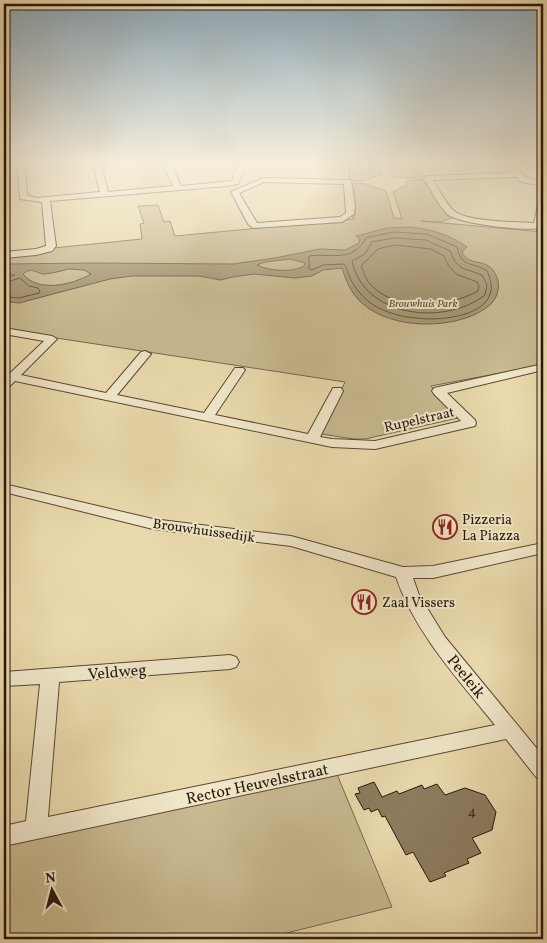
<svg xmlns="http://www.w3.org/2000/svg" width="547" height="943" font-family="Vollkorn,serif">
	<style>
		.green { fill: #c8b991; stroke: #78684e }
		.water { fill: #a79876; stroke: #74644b; fill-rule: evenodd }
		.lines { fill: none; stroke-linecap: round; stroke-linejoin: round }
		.shore { stroke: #685840; stroke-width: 1 }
		.building { fill: #8c7c5f; stroke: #28170a }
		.minor-casing { stroke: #584833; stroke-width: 2 }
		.minor { fill: #f1e7ca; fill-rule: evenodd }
		.labels { text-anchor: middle; stroke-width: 4; stroke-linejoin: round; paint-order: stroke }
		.far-park-label { font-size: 11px; font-style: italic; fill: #584832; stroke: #f1e7ca }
		.street-label { font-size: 14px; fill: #28170a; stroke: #f1e7ca }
		.poi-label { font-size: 14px; fill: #28170a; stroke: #f1e7ca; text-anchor: start }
		.near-number-label { font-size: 14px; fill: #41301f }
		.near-street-label { font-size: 16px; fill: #28170a; stroke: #f1e7ca }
	</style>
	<rect width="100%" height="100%" fill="#e9daad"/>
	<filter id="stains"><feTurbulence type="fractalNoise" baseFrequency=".004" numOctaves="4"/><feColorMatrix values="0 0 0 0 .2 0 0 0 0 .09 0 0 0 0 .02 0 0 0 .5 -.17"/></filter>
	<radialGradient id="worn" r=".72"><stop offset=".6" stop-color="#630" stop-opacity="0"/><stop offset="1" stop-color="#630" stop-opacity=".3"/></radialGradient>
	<!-- green -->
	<g class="green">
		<path d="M350,164H379L382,174L363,181H349Z"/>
		<path d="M387,164H413L421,177L400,178L391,176Z"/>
		<path d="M407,180H425L454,217L440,222L421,221L543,232V365L431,386L459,417L458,418L365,439H354L321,434L345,382L4,330V253L142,239L140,224L144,223L138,206L158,205L164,222L170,221L175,236L355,219L352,217L355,215L354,183L366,184L386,191L394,218L402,219L393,192L406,185Z"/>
		<path d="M334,767L392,907L262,939H4V836Z"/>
	</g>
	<!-- water -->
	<path class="water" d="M410,227C431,229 450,235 467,247L462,252C469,269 491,254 498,281C500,292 495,302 486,308C455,330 393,330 363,304C352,295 346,281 342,268L323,270L312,276L295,278L254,274L233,277L221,280L199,276H132L110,279L19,303L4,301V278L15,275L4,272V264L92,263L233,264L275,258L320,249L345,250L359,243L360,239L356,236L387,228ZM290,259L305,263L304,266C292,273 269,271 257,265L265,262ZM69,269L84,270L91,274C72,285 38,293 23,274C32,266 36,274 45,274C53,273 61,271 69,269Z"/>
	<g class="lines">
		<!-- shore -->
		<g class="shore">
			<path d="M394,232L427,234L457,247C462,269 472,261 487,271C508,314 445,322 416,318C402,317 388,313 375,306C365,300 355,289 350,278C348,273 347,268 344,264L323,265L312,270L309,269V256C332,253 353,263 366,238Z"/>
			<path d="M395,238L426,240L450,251L455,262L462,268L482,275L487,285L485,295C445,326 364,318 352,261L365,254L372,242Z"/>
			<path d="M396,245L431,249L444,256L448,265L456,274L477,282L479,286L478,291C448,308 390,313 367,280C365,276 363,270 361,266L378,249Z"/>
			<path d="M4,283L20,278L29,286L38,288L40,291L39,293L19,298L4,297"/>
		</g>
	</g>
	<!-- building -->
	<path class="building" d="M374,782L382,797L397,791L399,794L422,785L424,789L437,784L445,795L465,788L485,795L496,812L492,830L472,838L481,853L467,859L469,863L444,873L446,876L430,882L413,852L406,855L385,816L382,817L378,809L371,812L369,808L364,810L355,794L360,793L358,788Z"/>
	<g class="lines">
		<defs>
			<g id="minor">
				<path d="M4,164H25L27,195L36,198L100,192L93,164H101L108,192L173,186L163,164H171L181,186L232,181L238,164H246L238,184L227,186L50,201L56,246L52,251L36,255L4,258V252L36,249L46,246L42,202L20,199L17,164L4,167Z"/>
				<path d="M505,164H513L527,178L543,182V186L521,182L517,177L432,180C439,189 445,202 453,210C465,222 516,222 534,223L539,200L543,198V224L539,228C523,231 459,224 447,214C438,205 431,189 423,178L427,176L513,173Z"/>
				<path d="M263,178L351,180L355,205L354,214L342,222L253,228L248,224L231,192ZM264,182L344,184L346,213L340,217L257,223L239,193Z"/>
				<path d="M4,328L52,336L57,339L21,375L106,393L141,352L145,351L151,354L117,395L204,413L235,368H243L245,370L215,415L308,434L333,388H341L343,391L320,437L332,439L375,441L461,421L434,394L432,391L434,388L543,364V370L447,393L475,420L476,423L475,426L375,449L332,447L15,381L8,388L4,389V379L44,341L4,334Z"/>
				<path d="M4,484L153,519L291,536L403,567L433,566L543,543V553L433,578H413L419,595L445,637L543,756V780L536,777L506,739L4,846V826L26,821L40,684L4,686V672L230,655L236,657L239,662L236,667L230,669L59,682L48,817L495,725C458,679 415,633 396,577L291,546L153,529L4,492Z"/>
			</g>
		</defs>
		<!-- minor casing -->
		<use href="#minor" class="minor-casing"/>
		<!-- minor -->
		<use href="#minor" class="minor"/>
	</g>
	<!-- sky -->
	<linearGradient id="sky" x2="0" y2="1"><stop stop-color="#8ea9ba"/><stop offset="0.55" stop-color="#f5eeda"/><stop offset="1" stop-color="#f5eeda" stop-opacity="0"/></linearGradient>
	<rect width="547" height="296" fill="url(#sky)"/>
	<!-- icons -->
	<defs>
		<symbol id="restaurant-ring" viewBox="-11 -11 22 22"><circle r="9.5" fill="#f1e7ca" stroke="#8f2418" stroke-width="1.5"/><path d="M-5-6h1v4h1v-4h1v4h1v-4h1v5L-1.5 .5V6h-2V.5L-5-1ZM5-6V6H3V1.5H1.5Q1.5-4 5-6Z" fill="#8f2418"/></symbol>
	</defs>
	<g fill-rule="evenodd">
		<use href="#restaurant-ring" x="431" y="513" width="28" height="28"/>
		<use href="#restaurant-ring" x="350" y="588" width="28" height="28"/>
	</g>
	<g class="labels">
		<!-- far-park labels -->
		<g class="far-park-label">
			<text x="423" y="307">Brouwhuis Park</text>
		</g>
		<!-- street labels -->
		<g class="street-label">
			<text transform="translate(419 419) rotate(-13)" y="5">Rupelstraat</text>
			<text transform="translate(204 530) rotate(8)" y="5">Brouwhuissedijk</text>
		</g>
		<!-- poi labels -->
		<g class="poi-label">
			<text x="462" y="524">Pizzeria<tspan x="462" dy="16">La Piazza</tspan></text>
			<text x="382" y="607">Zaal Vissers</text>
		</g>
		<!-- near-number labels -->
		<g class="near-number-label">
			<text x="472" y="816">4</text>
		</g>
		<!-- near-street labels -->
		<g class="near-street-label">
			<text transform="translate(117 671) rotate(-5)" y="6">Veldweg</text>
			<text transform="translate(467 676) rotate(51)" y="6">Peeleik</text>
			<text transform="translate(257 783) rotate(-12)" y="6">Rector Heuvelsstraat</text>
		</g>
	</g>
	<!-- margin -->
	<rect width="547" height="943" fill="none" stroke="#e9daad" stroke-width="20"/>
	<rect x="5" y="5" width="537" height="933" fill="none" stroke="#28170a" stroke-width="2.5"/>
	<rect x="10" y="10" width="527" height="923" fill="none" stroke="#28170a"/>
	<!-- north arrow -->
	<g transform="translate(52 890) rotate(353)" stroke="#f1e7ca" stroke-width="4" paint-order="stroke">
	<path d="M0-4L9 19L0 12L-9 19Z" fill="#28170a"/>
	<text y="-8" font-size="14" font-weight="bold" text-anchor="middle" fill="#28170a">N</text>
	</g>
	<rect width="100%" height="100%" filter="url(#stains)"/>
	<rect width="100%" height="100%" fill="url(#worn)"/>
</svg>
